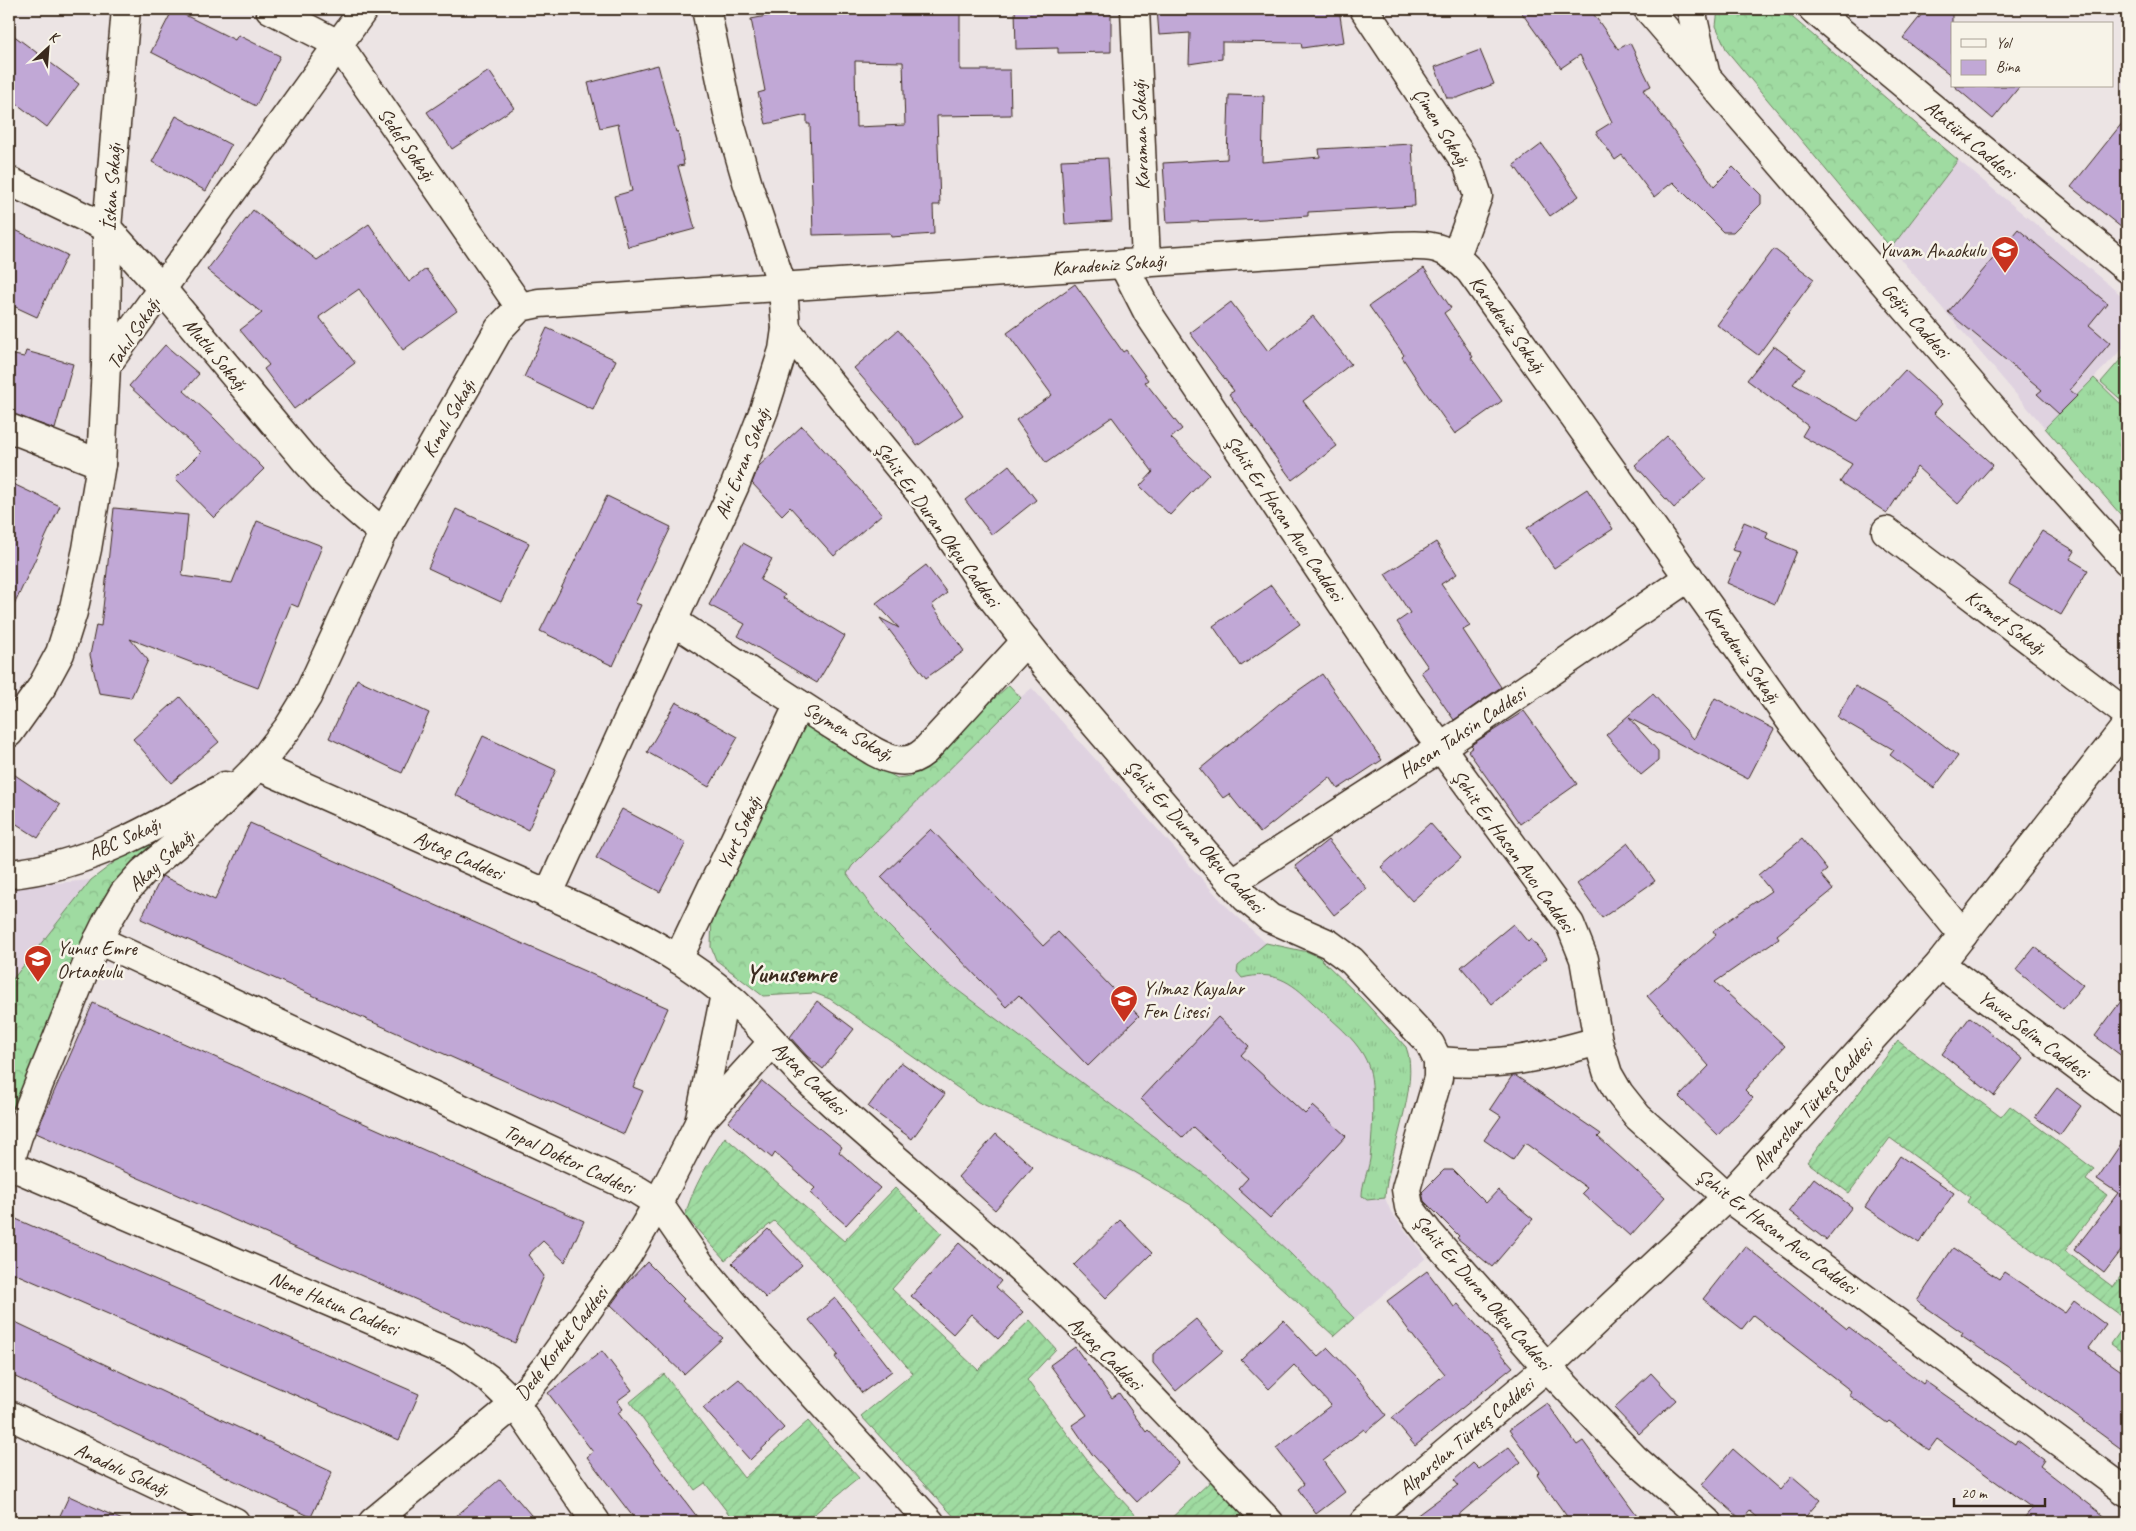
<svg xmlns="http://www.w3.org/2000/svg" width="2136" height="1531" font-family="Caveat,sans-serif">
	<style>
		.built { fill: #dfd2e0 }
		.grass { fill: url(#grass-tufts); stroke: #6d8260 }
		.forest { fill: url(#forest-crowns); stroke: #6d8260 }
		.garden { fill: url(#garden-furrows); stroke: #6d8260 }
		.pitch { fill: #9fdba1; stroke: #6d8260 }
		.building { fill: #c1a8d6; stroke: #3b2a1e; fill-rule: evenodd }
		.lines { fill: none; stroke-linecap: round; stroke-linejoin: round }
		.street-casing { stroke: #3b2a1e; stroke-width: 31 }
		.secondary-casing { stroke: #3b2a1e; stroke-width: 31 }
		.street { stroke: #f7f3e8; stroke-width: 28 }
		.secondary { stroke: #f7f3e8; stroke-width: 28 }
		.labels { text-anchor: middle; stroke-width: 5; stroke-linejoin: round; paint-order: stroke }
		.street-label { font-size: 20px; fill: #3b2a1e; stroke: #f7f3e8 }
		.poi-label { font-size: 20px; fill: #3b2a1e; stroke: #f7f3e8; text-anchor: start }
		.district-label { font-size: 25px; font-weight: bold; fill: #3b2a1e; stroke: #f7f3e8 }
	</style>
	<defs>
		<pattern id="grass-tufts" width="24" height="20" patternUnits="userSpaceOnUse" patternTransform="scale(1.25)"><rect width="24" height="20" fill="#9fdba1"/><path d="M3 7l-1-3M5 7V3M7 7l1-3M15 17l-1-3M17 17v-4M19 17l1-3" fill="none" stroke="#8abc8a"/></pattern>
		<pattern id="forest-crowns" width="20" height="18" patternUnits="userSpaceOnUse" patternTransform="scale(1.25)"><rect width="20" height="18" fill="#9fdba1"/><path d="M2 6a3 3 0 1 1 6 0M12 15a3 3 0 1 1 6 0" fill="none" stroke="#8abc8a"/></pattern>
		<pattern id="garden-furrows" width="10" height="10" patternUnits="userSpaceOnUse" patternTransform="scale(1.25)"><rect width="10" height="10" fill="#9fdba1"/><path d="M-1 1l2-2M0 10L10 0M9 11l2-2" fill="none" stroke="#8abc8a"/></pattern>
	</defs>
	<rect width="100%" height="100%" fill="#ece4e4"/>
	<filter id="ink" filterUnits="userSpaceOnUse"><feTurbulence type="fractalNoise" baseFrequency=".02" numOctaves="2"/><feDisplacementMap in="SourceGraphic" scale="10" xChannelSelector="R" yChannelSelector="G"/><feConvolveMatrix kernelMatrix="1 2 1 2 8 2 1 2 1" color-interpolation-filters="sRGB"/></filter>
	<g filter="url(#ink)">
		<!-- built -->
		<g class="built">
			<path d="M1958,160L2127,300V344L2045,428L1891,248Z"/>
			<path d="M1009,685L1021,697L1032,688L1225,905L1266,943L1308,952L1319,957L1362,999L1406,1047L1409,1054V1072L1401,1128L1386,1187L1385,1198L1391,1212L1426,1258L1334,1336L1191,1205L1160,1186L978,1102L830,999L814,993L763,996L716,960L711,947L710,931L868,760L897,778L911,776Z"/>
			<path d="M154,849L9,1131V887L91,880L113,863Z"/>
		</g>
		<!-- grass -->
		<g class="grass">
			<path d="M2094,378L2127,410V522L2045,428Z"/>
			<path d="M1266,943L1308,952L1319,957L1362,999L1406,1047C1421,1084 1387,1158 1385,1198L1367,1200L1362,1196C1362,1183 1368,1172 1370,1159C1372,1138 1376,1083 1368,1065C1359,1040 1331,1020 1313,1003C1290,981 1274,970 1242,978L1237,972L1238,966Z"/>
		</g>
		<!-- forest -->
		<g class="forest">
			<path d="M1718,9H1779L1793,18L1958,160L1891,248L1727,51L1716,26Z"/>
			<path d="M1009,685L1021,698L852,866L847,874L879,916L940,977L1208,1177L1290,1253L1354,1318L1334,1336L1191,1205L1132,1171L978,1102L830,999L814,993L763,996L716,960L711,947L712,914L796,737L808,724L890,774L897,778L911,776Z"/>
			<path d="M183,828L154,849L9,1131V984L91,880L128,852Z"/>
		</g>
		<!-- garden -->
		<g class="garden">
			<path d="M1898,1041L2001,1117L2010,1106L2094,1169L2086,1180L2107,1195L2065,1251L2113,1287L2127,1267V1320L1967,1202L1970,1197L1890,1138L1849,1193L1807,1162Z"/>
			<path d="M725,1137L844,1241L895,1188L942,1233L892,1289L978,1370L1030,1320L1056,1349L1027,1380L1096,1472L1142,1522H959L861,1416L913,1373L831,1279L774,1221L725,1260L685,1216C693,1186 709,1162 725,1137Z"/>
			<path d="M2127,1322V1356L2111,1344Z"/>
			<path d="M664,1374L744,1478L808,1421L859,1478L804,1522H735L705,1483L695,1490L630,1402Z"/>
			<path d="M1212,1480L1248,1522H1167Z"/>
		</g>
		<!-- pitch -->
		<path class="pitch" d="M2127,352V405L2101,382Z"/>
		<!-- building -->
		<g class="building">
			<path d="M173,9L235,40L238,35L280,56L256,106L151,52Z"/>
			<path d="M803,9H960V70H1010L1011,115L937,116L940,205H933L934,234L891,237L890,233L813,235L810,124H807V115L766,124L758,93L765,91L751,19ZM855,61L903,62L905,125L856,127Z"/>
			<path d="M1015,9H1111V52L1058,53V48L1016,49Z"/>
			<path d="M1157,9H1339L1344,42L1302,48L1301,43L1222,42V59L1189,64L1190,33L1159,35Z"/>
			<path d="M1519,9H1590L1618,49L1630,43L1651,86L1643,90L1714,186L1733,167L1761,195V204L1733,232H1723L1673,182L1654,197L1622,155L1615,160L1596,132L1612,122L1580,55L1561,68Z"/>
			<path d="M1926,9H1952V76L1903,38Z"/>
			<path d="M9,32L79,84L47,127L9,98Z"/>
			<path d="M1480,50L1494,84L1457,98H1447L1435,67Z"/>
			<path d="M658,65L676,132L678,131L684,165L678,166L695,229L628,247L614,196L632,191L618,124L600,128L588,83Z"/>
			<path d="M489,71L514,108L452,149L427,112Z"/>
			<path d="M1954,86H2020L1993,119Z"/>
			<path d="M1229,95L1264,96L1262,162L1320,157L1319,149L1412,144L1415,206L1308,212V216L1264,219L1167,223L1163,163L1227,159Z"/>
			<path d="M176,116L231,145L206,191L152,162Z"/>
			<path d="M2127,117V232L2071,187Z"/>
			<path d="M1542,144L1579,196L1550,216L1514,165Z"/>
			<path d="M1108,158L1112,221L1065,224L1061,160Z"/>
			<path d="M253,210L317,260L369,224L409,282L426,269L457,311L403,350L359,289L319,317L355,363L294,409L264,369L269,365L240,330L262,313L207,270Z"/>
			<path d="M9,227L67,255L37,317L9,304Z"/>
			<path d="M2018,229L2107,303L2089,325L2110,343L2070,390L2077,396L2059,414L2037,394L2042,390L1948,312Z"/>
			<path d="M1774,249L1814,279L1758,355L1717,325Z"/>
			<path d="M1424,268L1451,308L1444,313L1473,357L1471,358L1502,401L1455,434L1423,389L1402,357L1404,355L1369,306Z"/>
			<path d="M1075,284L1123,352L1126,350L1148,380L1145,382L1182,429L1171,438L1209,474L1170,515L1140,486L1153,472L1112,417L1046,463L1016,420L1052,395L1007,333Z"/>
			<path d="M1231,302L1268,351L1313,316L1351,364L1303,401L1337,446L1292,480L1229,394L1234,391L1190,333Z"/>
			<path d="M547,328L616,360L593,410L524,377Z"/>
			<path d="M898,330L930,367L963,415L917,446L900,421L854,368Z"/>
			<path d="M165,345L199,374L184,391L214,418L264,469L214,518L175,478L201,452L129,386Z"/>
			<path d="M1774,346L1805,369L1793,384L1858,421L1905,370L1942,404L1934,413L1993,465L1958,504L1917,467L1887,513L1840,482L1852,464L1802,436L1808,426L1747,380Z"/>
			<path d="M26,351L73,364L55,429L9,413V354L24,357Z"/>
			<path d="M802,426L882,514L834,556L790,507L782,515L752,483L759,466Z"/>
			<path d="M1667,436L1706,479L1674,508L1635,465Z"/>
			<path d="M1009,465L1036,500L992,535L965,500Z"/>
			<path d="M9,482L60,506L9,616Z"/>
			<path d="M1587,489L1613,529L1554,568L1527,528Z"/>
			<path d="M607,496L671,527L635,603L641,605L613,666L540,631Z"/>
			<path d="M114,508L188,515L182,576L232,583L257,521L322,546L298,607L291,604L258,688L130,639L148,660L131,698L99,693L90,655L96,625L101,626Z"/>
			<path d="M456,509L529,543L501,602L428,568Z"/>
			<path d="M1744,522L1768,532L1766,538L1797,551L1775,604L1727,583L1740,552L1732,550Z"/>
			<path d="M2042,531L2075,551L2070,559L2088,570L2061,615L2009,584Z"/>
			<path d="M1436,542L1457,574L1441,584L1470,626L1463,630L1501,687L1454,720L1421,672L1428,667L1397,622L1410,613L1385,574Z"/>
			<path d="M743,543L772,559L760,580L785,595L783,598L845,636L817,683L738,636L745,624L709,605Z"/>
			<path d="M926,565L947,593L932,605L964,651L926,678L880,618L899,628L876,603Z"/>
			<path d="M1271,585L1300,624L1241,666L1213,626Z"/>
			<path d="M1322,674L1382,760L1338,789L1330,777L1260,833L1229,794L1223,798L1200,769L1279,704Z"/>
			<path d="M357,679L429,713L402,773L329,738Z"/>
			<path d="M1855,686L1900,712L1958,756L1934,788L1890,755L1894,750L1837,717Z"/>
			<path d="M1653,694L1694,739L1715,698L1774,729L1748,779L1629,718L1658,751V761L1641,775L1606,735Z"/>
			<path d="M180,697L219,742L171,783L133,739Z"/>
			<path d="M676,702L738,737L709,787L647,752Z"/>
			<path d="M1524,711L1577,784L1520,824L1468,751L1473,747L1471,745Z"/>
			<path d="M483,736L556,770L528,830L455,795Z"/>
			<path d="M9,771L60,805L38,838L9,819Z"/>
			<path d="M622,809L686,843L660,892L596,858Z"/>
			<path d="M250,823L668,1008L633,1087L643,1091L624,1134L141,919L162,876L215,900Z"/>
			<path d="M1430,823L1461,858L1412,901L1381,867Z"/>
			<path d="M931,829L1043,946L1058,932L1139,1016L1088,1066L1019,995L1006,1007L881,877Z"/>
			<path d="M1802,839L1827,870L1821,875L1833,890L1777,935L1779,938L1715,982L1785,1046L1745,1090L1753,1098L1718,1135L1679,1097L1709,1066L1647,996L1716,935L1713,931L1771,891L1758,875Z"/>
			<path d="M1328,840L1367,889L1334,915L1295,866Z"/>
			<path d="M1628,843L1655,881L1602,918L1577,884Z"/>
			<path d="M1513,924L1528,942L1531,939L1547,958L1492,1004L1461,967Z"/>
			<path d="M2035,947L2083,985L2063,1009L2016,970Z"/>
			<path d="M2127,993V1060L2095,1036Z"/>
			<path d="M817,1001L854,1029L823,1069L807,1056L790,1037Z"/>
			<path d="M93,1003L584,1221L565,1262L543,1241L528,1255L544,1276L515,1343L36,1133Z"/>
			<path d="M1218,1017L1249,1046L1241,1055L1305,1114L1313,1106L1346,1136L1270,1218L1238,1189L1248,1178L1193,1127L1183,1138L1141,1099Z"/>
			<path d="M1970,1017L2023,1059L1994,1096L1942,1054Z"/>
			<path d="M901,1062L945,1094L912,1139L868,1107Z"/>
			<path d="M1512,1076H1516L1601,1134L1598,1137L1665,1197L1630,1236L1582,1193L1587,1188L1525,1143L1513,1160L1484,1140L1501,1116L1490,1109Z"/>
			<path d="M762,1081L842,1147L839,1152L880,1188L846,1225L810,1193L815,1188L775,1153L772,1158L728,1122Z"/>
			<path d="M2057,1088L2081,1106L2060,1135L2035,1117Z"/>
			<path d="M996,1134L1033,1167L995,1210L958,1177Z"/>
			<path d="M2127,1135V1243L2104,1273L2074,1250L2118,1193L2097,1179Z"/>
			<path d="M1900,1156L1954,1193L1919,1243L1865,1207Z"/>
			<path d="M1444,1170H1453L1486,1203L1498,1190L1533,1219L1492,1267L1457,1238L1459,1236L1424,1201L1422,1192Z"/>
			<path d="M1814,1178L1852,1207L1826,1240L1789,1211Z"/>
			<path d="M9,1216L419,1394L399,1440L9,1271Z"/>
			<path d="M1120,1220L1152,1253L1106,1298L1074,1265Z"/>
			<path d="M768,1229L802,1265L766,1298L732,1263Z"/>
			<path d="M959,1243L1001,1281L996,1287L1023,1312L998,1339L971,1314L953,1334L911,1296Z"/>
			<path d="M1745,1246L1847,1329L1849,1327L1923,1384L1925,1381L2015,1444L2017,1440L2044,1460L2040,1466L2112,1522H2021L2032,1508L1937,1439L1929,1450L1889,1421L1887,1423L1849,1395L1851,1391L1753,1315L1742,1329L1703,1299Z"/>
			<path d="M1953,1248L1999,1279L2004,1272L2065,1313L2074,1301L2106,1325L2089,1348L2127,1375V1453L2020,1375L1961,1336L1963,1333L1917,1301Z"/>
			<path d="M647,1262L684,1299L682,1301L723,1338L684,1374L611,1305L626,1284Z"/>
			<path d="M1427,1271L1454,1307L1458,1304L1513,1367L1415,1446L1392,1418L1445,1374L1416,1340L1387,1301Z"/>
			<path d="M835,1298L892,1371L862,1393L835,1357L838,1355L809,1320Z"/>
			<path d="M9,1319L332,1472L311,1517L9,1374Z"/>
			<path d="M1196,1319L1223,1351L1176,1391L1153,1363V1354Z"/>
			<path d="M1283,1320L1318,1357L1328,1348L1357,1378L1386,1415L1366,1432L1364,1429L1323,1461L1345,1492L1316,1514L1298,1489L1304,1484L1276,1448L1331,1405L1294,1365L1269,1389L1241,1360Z"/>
			<path d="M1075,1347L1112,1398L1119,1393L1146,1432L1148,1430L1179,1463L1137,1502L1092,1454L1072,1425L1087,1415L1050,1365Z"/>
			<path d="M602,1351L632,1390L617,1401L623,1409L618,1413L701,1522H637L587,1457L593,1452L548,1393Z"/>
			<path d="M1651,1373L1676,1400L1639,1434L1614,1408Z"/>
			<path d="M739,1379L784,1428L750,1460L703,1408Z"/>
			<path d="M1547,1403L1577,1445L1583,1441L1642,1522H1571L1537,1475L1540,1472L1509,1430Z"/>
			<path d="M1509,1447L1521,1462L1450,1522H1408L1458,1485L1454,1480L1473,1463L1479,1469Z"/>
			<path d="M1733,1449L1780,1490L1792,1476L1820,1500L1801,1522H1763L1750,1511L1742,1520L1702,1485Z"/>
			<path d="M500,1479L537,1522H449Z"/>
			<path d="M69,1496L127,1522H57Z"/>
		</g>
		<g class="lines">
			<defs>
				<g id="street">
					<path d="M270,9L338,44L520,307"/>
					<path d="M1135,9L1146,262"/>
					<path d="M1364,9L1468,166L1478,196L1456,256"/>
					<path d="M9,181L107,228L162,289L306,461L329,486L383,533"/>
					<path d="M106,366L107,228L126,9"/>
					<path d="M9,428L101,464"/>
					<path d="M1886,531L2127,714"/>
					<path d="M673,621C728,657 784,695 840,730C857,740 877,757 897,760C909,762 917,758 925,751L1026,641"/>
					<path d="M9,733L41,688L60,653L73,612L87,549L101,464L106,366L364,9"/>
					<path d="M9,874C88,867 157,826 225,786"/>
					<path d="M548,895L735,485L764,410L783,350L786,329L783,288L748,185L730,123L706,9"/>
					<path d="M678,959L799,704"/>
					<path d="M9,1165L18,1136L89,959L108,920L124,893L143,872L197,827L258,766L288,728L307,697L383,533L499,329L520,307L539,303L1393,246C1430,245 1443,243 1470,271L1792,723L1843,789L1963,935"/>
					<path d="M9,1415L235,1522"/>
				</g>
				<g id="secondary">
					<path d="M1648,9L2015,435L2127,561"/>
					<path d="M1691,9L1705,72"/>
					<path d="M1813,9L2127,269"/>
					<path d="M1123,264L1148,313L1409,704L1570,924L1584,959L1598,1041L1608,1074L1619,1093L1638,1117L1727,1197L2127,1492"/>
					<path d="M786,329L925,499L989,594L1046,667L1206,854L1246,898L1270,918L1329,944L1352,961L1430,1044L1438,1061V1078L1406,1189L1409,1207L1428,1232L1547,1367L1634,1458L1707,1522"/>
					<path d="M258,766L609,921C660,946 710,975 750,1017C773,1040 793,1067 817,1089C879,1147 945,1199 1007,1256C1099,1339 1184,1432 1269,1522"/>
					<path d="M1232,882L1440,748L1689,577"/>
					<path d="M98,940L637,1190L658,1203L700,1264L758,1334L930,1522"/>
					<path d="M1940,964L2127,1104"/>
					<path d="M1438,1061C1501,1067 1538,1058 1598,1041"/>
					<path d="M699,1123L725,994"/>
					<path d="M9,1165L456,1356L489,1379L515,1404L596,1522"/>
					<path d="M373,1522L515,1404L547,1366L628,1254L658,1203L699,1123L773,1042"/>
					<path d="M1364,1522L1547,1367L1727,1197L1940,964L2127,725"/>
				</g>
			</defs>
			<!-- street casing -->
			<use href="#street" class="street-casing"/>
			<!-- secondary casing -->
			<use href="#secondary" class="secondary-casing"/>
			<!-- street -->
			<use href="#street" class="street"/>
			<!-- secondary -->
			<use href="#secondary" class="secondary"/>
		</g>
	</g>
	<!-- icons -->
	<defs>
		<symbol id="school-pin" viewBox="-11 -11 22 30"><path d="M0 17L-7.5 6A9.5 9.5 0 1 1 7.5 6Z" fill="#c8321e" stroke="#f7f3e8"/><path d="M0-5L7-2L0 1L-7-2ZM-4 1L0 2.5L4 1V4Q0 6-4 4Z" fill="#fff"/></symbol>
	</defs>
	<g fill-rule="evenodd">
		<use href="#school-pin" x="1989" y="234" width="32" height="43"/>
		<use href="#school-pin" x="22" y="943" width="32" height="43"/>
		<use href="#school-pin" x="1108" y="983" width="32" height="43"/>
	</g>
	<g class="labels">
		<!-- street labels -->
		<g class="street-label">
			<text transform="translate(1442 127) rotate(58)" y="7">Çimen Sokağı</text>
			<text transform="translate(1140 135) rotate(-92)" y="7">Karaman Sokağı</text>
			<text transform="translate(1970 139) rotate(40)" y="7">Atatürk Caddesi</text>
			<text transform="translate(407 144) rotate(55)" y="7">Sedef Sokağı</text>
			<text transform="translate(111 187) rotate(-86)" y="7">İskan Sokağı</text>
			<text transform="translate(1109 264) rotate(-4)" y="7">Karadeniz Sokağı</text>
			<text transform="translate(1916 320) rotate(49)" y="7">Geğin Caddesi</text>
			<text transform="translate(1508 324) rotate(54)" y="7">Karadeniz Sokağı</text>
			<text transform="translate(133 333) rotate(-57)" y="7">Tahıl Sokağı</text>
			<text transform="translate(216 354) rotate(50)" y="7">Mutlu Sokağı</text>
			<text transform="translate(448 418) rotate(-60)" y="7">Kınalı Sokağı</text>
			<text transform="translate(742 463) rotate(-68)" y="7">Ahi Evran Sokağı</text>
			<text transform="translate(1285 518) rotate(56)" y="7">Şehit Er Hasan Avcı Caddesi</text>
			<text transform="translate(938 524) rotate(54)" y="7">Şehit Er Duran Okçu Caddesi</text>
			<text transform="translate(2006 622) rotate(37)" y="7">Kısmet Sokağı</text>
			<text transform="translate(1743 654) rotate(55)" y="7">Karadeniz Sokağı</text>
			<text transform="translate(848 731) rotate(30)" y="7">Seymen Sokağı</text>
			<text transform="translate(1462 732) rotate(-34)" y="7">Hasan Tahsin Caddesi</text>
			<text transform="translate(739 832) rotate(-65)" y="7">Yurt Sokağı</text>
			<text transform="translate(1195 836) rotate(48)" y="7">Şehit Er Duran Okçu Caddesi</text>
			<text transform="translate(124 838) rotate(-24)" y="7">ABC Sokağı</text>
			<text transform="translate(1514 851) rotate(54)" y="7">Şehit Er Hasan Avcı Caddesi</text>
			<text transform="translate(459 855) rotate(24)" y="7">Aytaç Caddesi</text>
			<text transform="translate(161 860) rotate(-42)" y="7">Akay Sokağı</text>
			<text transform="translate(2034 1034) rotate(37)" y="7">Yavuz Selim Caddesi</text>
			<text transform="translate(810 1078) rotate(45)" y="7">Aytaç Caddesi</text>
			<text transform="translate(1812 1104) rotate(-48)" y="7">Alparslan Türkeş Caddesi</text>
			<text transform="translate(569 1159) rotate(25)" y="7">Topal Doktor Caddesi</text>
			<text transform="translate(1777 1231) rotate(37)" y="7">Şehit Er Hasan Avcı Caddesi</text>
			<text transform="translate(1483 1292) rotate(49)" y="7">Şehit Er Duran Okçu Caddesi</text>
			<text transform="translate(334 1303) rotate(23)" y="7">Nene Hatun Caddesi</text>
			<text transform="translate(561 1343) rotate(-52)" y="7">Dede Korkut Caddesi</text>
			<text transform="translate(1106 1353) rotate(45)" y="7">Aytaç Caddesi</text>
			<text transform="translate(1466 1436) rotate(-40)" y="7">Alparslan Türkeş Caddesi</text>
			<text transform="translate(122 1469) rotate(25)" y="7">Anadolu Sokağı</text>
		</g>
		<!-- poi labels -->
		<g class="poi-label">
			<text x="1986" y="257" text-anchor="end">Yuvam Anaokulu</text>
			<text x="57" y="955">Yunus Emre<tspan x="57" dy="23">Ortaokulu</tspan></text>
			<text x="1143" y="995">Yılmaz Kayalar<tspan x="1143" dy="23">Fen Lisesi</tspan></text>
		</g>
		<!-- district labels -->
		<g class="district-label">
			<text x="791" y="982">Yunusemre</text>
		</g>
	</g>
	<!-- margin -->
	<rect width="2136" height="1531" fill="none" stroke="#f7f3e8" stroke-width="30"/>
	<rect x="15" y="15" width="2106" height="1501" fill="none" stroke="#3b2a1e" stroke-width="2" filter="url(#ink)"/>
	<!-- legend -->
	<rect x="1951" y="22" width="162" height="65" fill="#f7f3e8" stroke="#aca397"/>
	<rect x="1961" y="39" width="25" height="8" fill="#f7f3e8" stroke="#aca397"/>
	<text x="1996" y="48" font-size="15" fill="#3b2a1e">Yol</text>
	<rect x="1961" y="60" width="25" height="15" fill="#c1a8d6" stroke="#aca397"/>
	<text x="1996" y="72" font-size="15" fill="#3b2a1e">Bina</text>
	<!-- north arrow -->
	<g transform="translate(48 48) rotate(26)" stroke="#f7f3e8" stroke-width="4" paint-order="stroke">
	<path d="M0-4L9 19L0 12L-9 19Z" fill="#3b2a1e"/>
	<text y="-8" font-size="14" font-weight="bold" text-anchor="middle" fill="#3b2a1e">K</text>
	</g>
	<!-- scale -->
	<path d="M1954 1498v8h91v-8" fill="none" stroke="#3b2a1e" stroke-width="2.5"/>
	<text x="1961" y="1498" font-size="15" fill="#3b2a1e" stroke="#f7f3e8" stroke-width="4" paint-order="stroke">20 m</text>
</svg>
